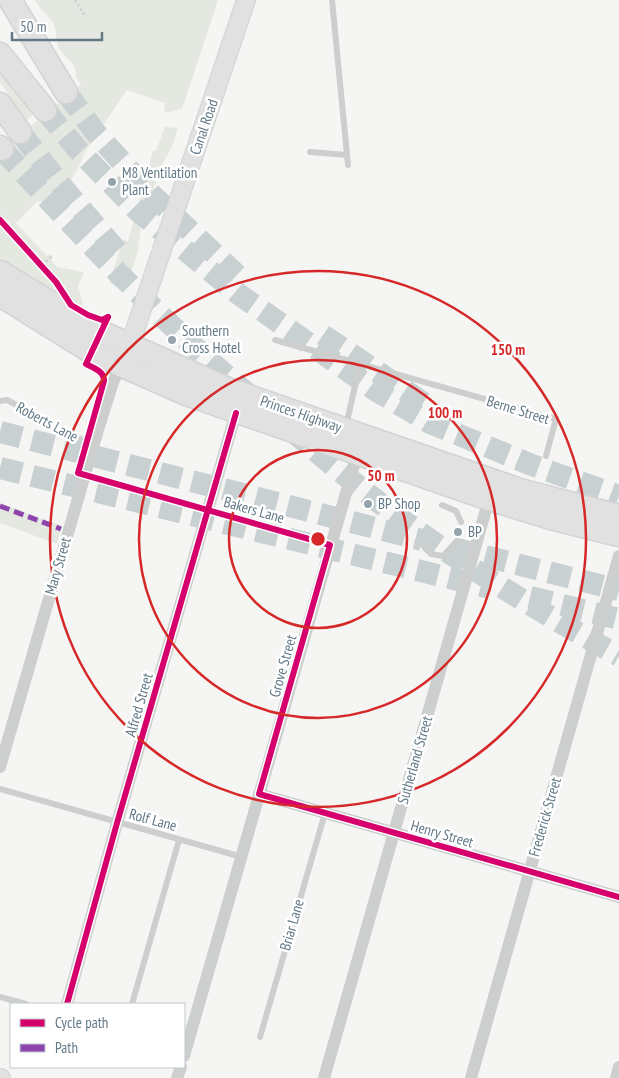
<svg xmlns="http://www.w3.org/2000/svg" width="619" height="1078" font-family="'PT Sans Narrow',sans-serif">
	<style>
		.green { fill: #e4e8e1 }
		.lines { fill: none; stroke-linecap: round; stroke-linejoin: round }
		.highway-tunnel { stroke: #c9d0d2; stroke-width: 22; stroke-dasharray: 22 11; stroke-linecap: butt }
		.secondary-casing { stroke: #d0d2d3; stroke-width: 20 }
		.highway-casing { stroke: #d2d3d3; stroke-width: 25 }
		.path { stroke: #cacccd; stroke-width: 2; stroke-dasharray: 2.5 2.5; stroke-linecap: butt }
		.lane { stroke: #cdcece; stroke-width: 6 }
		.street { stroke: #cdcece; stroke-width: 12 }
		.secondary { stroke: #e1e1e1; stroke-width: 18 }
		.highway { stroke: #e1e1e1; stroke-width: 22 }
		.quiet { stroke: #8e44ad; stroke-width: 5; stroke-dasharray: 10 5; stroke-linecap: butt }
		.cycleway-casing { stroke: #fff; stroke-width: 9 }
		.cycleway { stroke: #d6006c; stroke-width: 6 }
		.ring { fill: none; stroke: #d62828; stroke-width: 2.5 }
		.poi-dot { fill: #95a4ac; stroke: #fff; stroke-width: 2 }
		.labels { text-anchor: middle; stroke-width: 5; stroke-linejoin: round; paint-order: stroke }
		.street-label { font-size: 15px; fill: #627986; stroke: #fff }
		.poi-label { font-size: 15px; fill: #627986; stroke: #fff; text-anchor: start }
		.centre { fill: #d62828; stroke: #fff; stroke-width: 2.5 }
		.ring-label { font-size: 15px; text-anchor: middle; font-weight: bold; fill: #d62828; stroke: #fff; stroke-width: 5; stroke-linejoin: round; paint-order: stroke }
	</style>
	<rect width="100%" height="100%" fill="#f5f5f3"/>
	<!-- green -->
	<g class="green">
		<path d="M35,0H218L182,109L164,113L165,103L127,90L85,152L80,164L61,199L36,202L16,223L47,256L50,254L53,257L51,260L57,267L84,272L78,286L83,303L81,307L52,292L0,259V152L81,84L76,78C77,60 66,61 59,48C55,40 58,29 52,21C47,14 39,8 35,0Z"/>
		<path d="M0,73L32,113V116L26,121L0,82Z"/>
		<path d="M165,127L178,128L171,149L161,166L141,226L138,251L125,291L109,283L123,240L128,241L153,151H156Z"/>
		<path d="M0,503L62,526L57,544L0,523Z"/>
	</g>
	<g class="lines">
		<!-- highway-tunnel -->
		<g class="highway-tunnel">
			<path d="M66,92L95,132L149,192L237,275"/>
			<path d="M45,110L79,151L138,211L237,293L375,390L430,423L532,465L619,496"/>
			<path d="M20,132L59,183L117,251"/>
			<path d="M2,149C80,235 160,320 249,395"/>
			<path d="M323,335L425,404"/>
			<path d="M291,430C333,466 376,502 422,534C485,579 551,618 619,656"/>
			<path d="M0,432L422,540"/>
			<path d="M0,468L490,588"/>
			<path d="M453,548L619,590"/>
			<path d="M530,597L619,619"/>
		</g>
		<defs>
			<g id="secondary">
				<path d="M125,357L135,330L246,0"/>
				<path d="M0,1078H1"/>
			</g>
			<g id="highway">
				<path d="M10,0L66,92"/>
				<path d="M0,54L45,110"/>
				<path d="M0,104L20,132"/>
				<path d="M0,147L2,149"/>
				<path d="M0,272L74,317L101,332L228,389L520,490L619,516"/>
				<path d="M0,295L91,352L186,394L489,499L551,518L619,535"/>
			</g>
		</defs>
		<!-- secondary casing -->
		<use href="#secondary" class="secondary-casing"/>
		<!-- highway casing -->
		<use href="#highway" class="highway-casing"/>
		<!-- path -->
		<g class="path">
			<path d="M75,0L85,16"/>
			<path d="M42,265L52,256"/>
		</g>
		<!-- lane -->
		<g class="lane">
			<path d="M332,0L348,165"/>
			<path d="M310,152L347,155"/>
			<path d="M275,340L556,419L546,456"/>
			<path d="M0,401L7,400L94,446"/>
			<path d="M346,426L360,364"/>
			<path d="M85,475L330,545"/>
			<path d="M442,505L456,511L461,522"/>
			<path d="M424,547L431,554L443,556L456,542"/>
			<path d="M0,789L242,857"/>
			<path d="M0,997L26,1004"/>
			<path d="M132,1004L179,840"/>
			<path d="M260,1037L325,813"/>
		</g>
		<!-- street -->
		<g class="street">
			<path d="M0,767L98,430L113,382L121,366"/>
			<path d="M259,794L619,897"/>
			<path d="M67,1004L117,823L236,413"/>
			<path d="M184,1056L359,448"/>
			<path d="M177,1078L181,1067"/>
			<path d="M324,1078L489,499"/>
			<path d="M471,1078L619,556"/>
			<path d="M616,1078L619,1067"/>
		</g>
		<!-- secondary -->
		<use href="#secondary" class="secondary"/>
		<!-- highway -->
		<use href="#highway" class="highway"/>
		<!-- quiet -->
		<path class="quiet" d="M0,506L61,529"/>
		<defs>
			<g id="cycleway">
				<path d="M0,220L56,282L71,305L88,315L102,320L108,317"/>
				<path d="M108,317L86,364C94,368 104,371 104,381L78,473L330,545L259,794L619,897"/>
				<path d="M67,1004L117,823L236,413"/>
			</g>
		</defs>
		<!-- cycleway casing -->
		<use href="#cycleway" class="cycleway-casing"/>
		<!-- cycleway -->
		<use href="#cycleway" class="cycleway"/>
	</g>
	<!-- distance rings -->
	<g class="ring">
		<circle cx="318" cy="539" r="89"/>
		<circle cx="318" cy="539" r="179"/>
		<circle cx="318" cy="539" r="268"/>
	</g>
	<!-- markers -->
	<g class="poi-dot">
		<circle cx="112" cy="182" r="5"/>
		<circle cx="172" cy="340" r="5"/>
		<circle cx="368" cy="504" r="5"/>
		<circle cx="458" cy="532" r="5"/>
	</g>
	<g class="labels">
		<!-- street labels -->
		<g class="street-label">
			<text transform="translate(204 127) rotate(-71)" y="5">Canal Road</text>
			<text transform="translate(518 410) rotate(17)" y="5">Berne Street</text>
			<text transform="translate(301 414) rotate(19)" y="5">Princes Highway</text>
			<text transform="translate(47 422) rotate(28)" y="5">Roberts Lane</text>
			<text transform="translate(254 510) rotate(16)" y="5">Bakers Lane</text>
			<text transform="translate(58 566) rotate(-74)" y="5">Mary Street</text>
			<text transform="translate(283 666) rotate(-74)" y="5">Grove Street</text>
			<text transform="translate(139 705) rotate(-74)" y="5">Alfred Street</text>
			<text transform="translate(415 760) rotate(-74)" y="5">Sutherland Street</text>
			<text transform="translate(545 817) rotate(-74)" y="5">Frederick Street</text>
			<text transform="translate(153 820) rotate(15)" y="5">Rolf Lane</text>
			<text transform="translate(442 834) rotate(16)" y="5">Henry Street</text>
			<text transform="translate(292 925) rotate(-74)" y="5">Briar Lane</text>
		</g>
		<!-- poi labels -->
		<g class="poi-label">
			<text x="122" y="178">M8 Ventilation<tspan x="122" dy="17">Plant</tspan></text>
			<text x="182" y="336">Southern<tspan x="182" dy="17">Cross Hotel</tspan></text>
			<text x="378" y="509">BP Shop</text>
			<text x="468" y="537">BP</text>
		</g>
	</g>
	<circle cx="318" cy="539" r="8" class="centre"/>
	<g class="ring-label">
		<text x="508" y="355">150 m</text>
		<text x="445" y="418">100 m</text>
		<text x="381" y="481">50 m</text>
	</g>
	<!-- legend -->
	<rect x="10" y="1003" width="175" height="65" fill="#ffffff" stroke="#c0c9cf"/>
	<rect x="20" y="1019" width="25" height="8" fill="#d6006c" stroke="#c0c9cf"/>
	<text x="55" y="1028" font-size="15" fill="#627986">Cycle path</text>
	<rect x="20" y="1044" width="25" height="8" fill="#8e44ad" stroke="#c0c9cf"/>
	<text x="55" y="1053" font-size="15" fill="#627986">Path</text>
	<!-- scale -->
	<path d="M12 32v8h90v-8" fill="none" stroke="#627986" stroke-width="2.5"/>
	<text x="20" y="32" font-size="15" fill="#627986" stroke="#ffffff" stroke-width="4" paint-order="stroke">50 m</text>
</svg>
